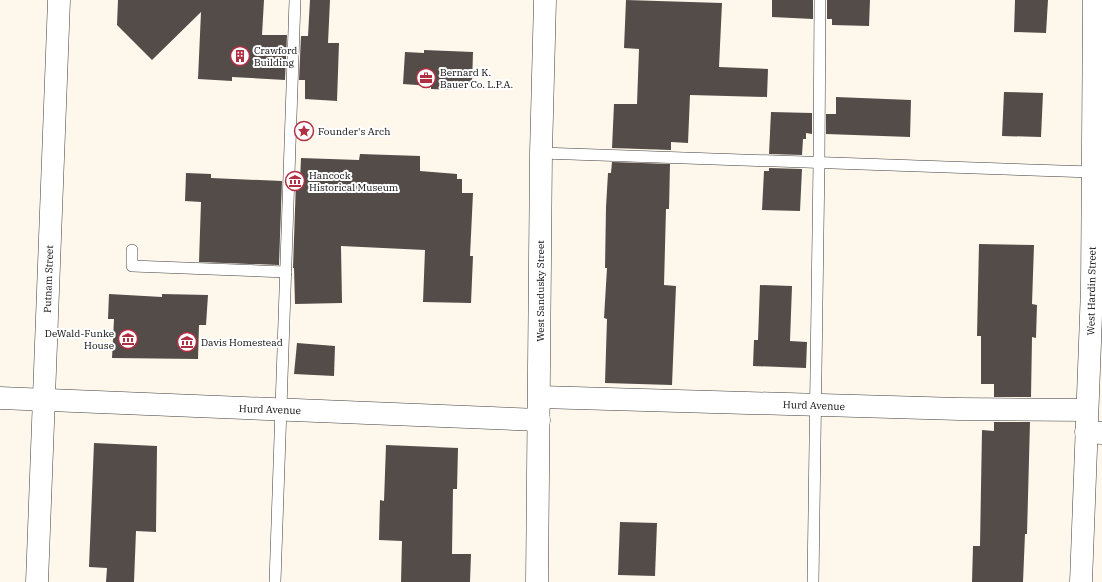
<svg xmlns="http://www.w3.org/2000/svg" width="1102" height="582" font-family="'IBM Plex Serif',serif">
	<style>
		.building { fill: #534c49 }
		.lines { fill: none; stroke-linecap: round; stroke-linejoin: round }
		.service-casing { stroke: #3f3f3f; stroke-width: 12 }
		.minor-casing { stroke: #3f3f3f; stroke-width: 23 }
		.tertiary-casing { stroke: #3f3f3f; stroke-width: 23 }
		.service { stroke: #fff; stroke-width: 11 }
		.minor { stroke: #fff; stroke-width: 22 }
		.tertiary { stroke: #fff; stroke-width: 22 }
		.labels { text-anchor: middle; stroke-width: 4; stroke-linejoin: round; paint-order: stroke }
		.poi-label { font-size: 10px; fill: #0c0c0c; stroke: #fff; text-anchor: start }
		.street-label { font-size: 10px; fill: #0c0c0c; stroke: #fff }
	</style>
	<rect width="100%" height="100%" fill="#fef8ec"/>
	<!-- building -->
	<g class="building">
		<path d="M118,0H264L262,35H287L285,80L232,77V81L198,79L201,12L152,60L117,25Z"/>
		<path d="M310,0H330L328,43H339L337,101L305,99V80H299L301,36H308Z"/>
		<path d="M626,0L722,3L719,67L768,69L767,97L690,95L688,143L671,142V150L612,148L614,104H637L639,49L624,48Z"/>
		<path d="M772,0H813V19L772,17Z"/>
		<path d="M827,0H870L869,26L832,25V19H827Z"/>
		<path d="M1015,0H1048L1046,33L1014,32Z"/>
		<path d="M424,50L473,52L472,85H456L455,90L431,89V86L403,84L405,52L424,53Z"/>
		<path d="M1004,92L1043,93L1041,137L1002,136Z"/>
		<path d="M836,97L911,100L910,137L826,134V114H836Z"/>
		<path d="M771,112L812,113V134L806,133V139H803L802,155L769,154Z"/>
		<path d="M360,154L420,156V171L457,174V179H462V193H473L470,256H473L471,303L423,302L425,250L341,246L342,303L295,304L294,268H293L296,181H300L301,158L359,160Z"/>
		<path d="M612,162L670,164L669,209H666L664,285L676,286L672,385L605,383L607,319L604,318L607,268H605L606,207L608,173H611Z"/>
		<path d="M769,168L802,169L800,211L762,210L764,171H769Z"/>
		<path d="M186,173L211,174V178L282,181L279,265L199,262L201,202L185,201Z"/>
		<path d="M979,244L1034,245L1032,304L1037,305L1036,338L1032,337L1031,397H994V384H981V336H977Z"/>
		<path d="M760,285L792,286L790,341L807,342L806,368L753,366L754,340H758Z"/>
		<path d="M109,294L162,297V294L208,295L206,325H199L198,359L112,358L114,319H108Z"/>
		<path d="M297,343L335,346L334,376L294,374Z"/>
		<path d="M994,422H1030L1027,534H1025L1023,582H972L973,546H980L982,430L994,431Z"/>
		<path d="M94,443L157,446L156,532L136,531L134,582H106L107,568L89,567Z"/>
		<path d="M386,445L458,448L457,489H453L452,554H471L470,582H401L402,541L379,540L380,500L384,501Z"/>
		<path d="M620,522L657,523L655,576L618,575Z"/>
	</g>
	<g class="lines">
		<defs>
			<g id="service">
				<path d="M541,153L1092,172"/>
				<path d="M132,250V266L286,272"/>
				<path d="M275,582L295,0"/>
				<path d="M813,582L819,162L820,0"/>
			</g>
			<g id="minor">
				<path d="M540,397L959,409L1087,410"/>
				<path d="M0,398L539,420"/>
				<path d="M1086,432L1102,433"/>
				<path d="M37,582L59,0"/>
			</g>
			<g id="tertiary">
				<path d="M537,582L541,153L545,0"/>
				<path d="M1081,582L1092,289L1094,0"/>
			</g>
		</defs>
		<!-- service casing -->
		<use href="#service" class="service-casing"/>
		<!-- minor casing -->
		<use href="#minor" class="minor-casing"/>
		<!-- tertiary casing -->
		<use href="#tertiary" class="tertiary-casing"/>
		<!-- service -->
		<use href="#service" class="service"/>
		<!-- minor -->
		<use href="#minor" class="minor"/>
		<!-- tertiary -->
		<use href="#tertiary" class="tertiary"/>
	</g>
	<!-- icons -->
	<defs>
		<symbol id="building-ring" viewBox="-11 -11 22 22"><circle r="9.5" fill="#fff" stroke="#b12f42" stroke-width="1.5"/><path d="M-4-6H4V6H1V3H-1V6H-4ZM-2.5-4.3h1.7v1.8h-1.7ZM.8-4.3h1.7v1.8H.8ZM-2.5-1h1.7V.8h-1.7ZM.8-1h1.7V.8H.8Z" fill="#b12f42"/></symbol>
		<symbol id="office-ring" viewBox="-11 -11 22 22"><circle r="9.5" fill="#fff" stroke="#b12f42" stroke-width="1.5"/><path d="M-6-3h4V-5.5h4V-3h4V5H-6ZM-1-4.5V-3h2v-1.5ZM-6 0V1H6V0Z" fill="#b12f42"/></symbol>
		<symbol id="sight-ring" viewBox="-11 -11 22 22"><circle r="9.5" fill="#fff" stroke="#b12f42" stroke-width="1.5"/><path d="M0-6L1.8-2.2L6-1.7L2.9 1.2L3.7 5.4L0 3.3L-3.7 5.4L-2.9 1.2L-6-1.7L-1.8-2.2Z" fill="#b12f42"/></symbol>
		<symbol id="museum-ring" viewBox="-11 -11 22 22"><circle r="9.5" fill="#fff" stroke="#b12f42" stroke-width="1.5"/><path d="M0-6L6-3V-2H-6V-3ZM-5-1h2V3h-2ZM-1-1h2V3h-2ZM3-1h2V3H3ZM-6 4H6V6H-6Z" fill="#b12f42"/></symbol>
	</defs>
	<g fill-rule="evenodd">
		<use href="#building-ring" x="229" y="45" width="22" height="22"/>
		<use href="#office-ring" x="415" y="67" width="22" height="22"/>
		<use href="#sight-ring" x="293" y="120" width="22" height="22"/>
		<use href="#museum-ring" x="284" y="170" width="22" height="22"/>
		<use href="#museum-ring" x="117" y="328" width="22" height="22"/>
		<use href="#museum-ring" x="176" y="331" width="22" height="22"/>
	</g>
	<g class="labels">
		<!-- poi labels -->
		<g class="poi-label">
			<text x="254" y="54">Crawford<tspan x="254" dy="12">Building</tspan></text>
			<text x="440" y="76">Bernard K.<tspan x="440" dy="12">Bauer Co. L.P.A.</tspan></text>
			<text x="318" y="135">Founder's Arch</text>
			<text x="309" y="179">Hancock<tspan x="309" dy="12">Historical Museum</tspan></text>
			<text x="114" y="337" text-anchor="end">DeWald-Funke<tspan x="114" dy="12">House</tspan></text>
			<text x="201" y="346">Davis Homestead</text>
		</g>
		<!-- street labels -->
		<g class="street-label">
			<text transform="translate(48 279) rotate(-88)" y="4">Putnam Street</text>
			<text transform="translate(540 291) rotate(-90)" y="4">West Sandusky Street</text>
			<text transform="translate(1091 291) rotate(-89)" y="4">West Hardin Street</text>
			<text transform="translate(814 405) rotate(2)" y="4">Hurd Avenue</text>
			<text transform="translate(270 409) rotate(2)" y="4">Hurd Avenue</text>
		</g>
	</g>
</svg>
